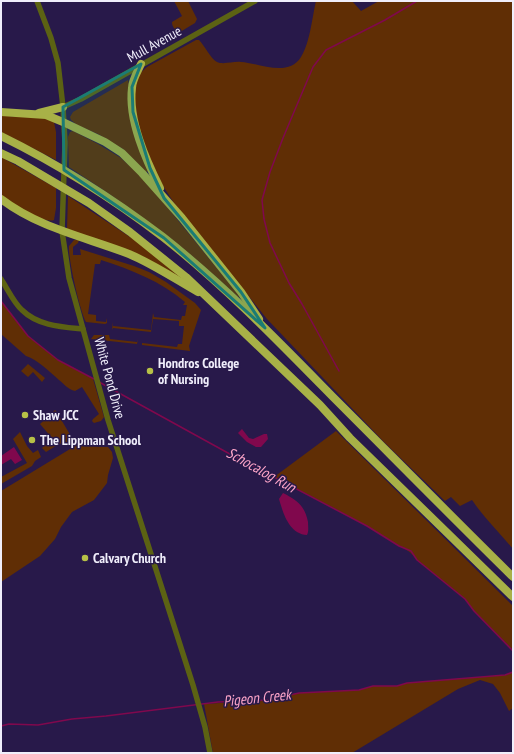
<svg xmlns="http://www.w3.org/2000/svg" width="514" height="754" font-family="'PT Sans Narrow',sans-serif">
	<style>
		.green { fill: #602e05 }
		.water { fill: #80084d }
		.lines { fill: none; stroke-linecap: round; stroke-linejoin: round }
		.stream { stroke: #80084d; stroke-width: 1.5 }
		.minor { stroke: #5c6213; stroke-width: 5.5 }
		.highway { stroke: #a8b147; stroke-width: 8 }
		.marked { fill: #1a7c75; fill-opacity: 0.2; stroke: #1a7c75; stroke-width: 3; stroke-linejoin: round }
		.poi-dot { fill: #b7c147; stroke: #28194a; stroke-width: 1.5 }
		.labels { text-anchor: middle; stroke-width: 3; stroke-linejoin: round; paint-order: stroke }
		.street-label { font-size: 14px; fill: #f0eefb; stroke: #28194a }
		.poi-label { font-size: 14px; font-weight: bold; fill: #f0eefb; stroke: #28194a; text-anchor: start }
		.water-label { font-size: 15px; font-style: italic; fill: #fba4c8; stroke: #28194a }
	</style>
	<rect width="100%" height="100%" fill="#28194a"/>
	<!-- green -->
	<g class="green">
		<path d="M174,1H188L197,19L195,23L180,32C175,30 172,27 172,22L182,16Z"/>
		<path d="M316,1H352L361,11L379,1H513V549C499,532 484,518 472,500L460,506L451,497L445,501L384,442L267,319L174,203L154,172L138,124L133,85L137,76L147,67L196,40H199C205,46 210,58 217,62C223,65 234,61 241,62C259,63 288,78 301,57C310,43 312,18 316,1Z"/>
		<path d="M128,80L129,84L148,171L146,172L123,149L98,134L77,125L71,120L70,117L73,112Z"/>
		<path d="M1,115L17,117L39,116L54,122L56,132V160L1,132Z"/>
		<path d="M73,131L98,144L121,158L145,180L238,294L239,298C185,247 130,207 69,167L68,137L70,132Z"/>
		<path d="M1,157L56,188V208L54,220C42,224 11,203 1,195Z"/>
		<path d="M68,196L136,241L183,279L67,229Z"/>
		<path d="M74,240H79L78,243L73,247V255H81L80,249L134,266L149,272L166,282L195,303L201,310L189,346L190,351L142,345V343L177,347L178,344H182L184,326H179V321L153,319L151,332L113,328L112,330L113,322V326L151,330L153,313L154,317L181,320L182,316H185L187,305H183L185,302C160,281 132,270 101,260L100,264H95L88,314L96,315V321L106,322L107,318V323L105,324L86,322C80,311 68,259 69,246Z"/>
		<path d="M1,301L28,336L58,360L93,379L104,417L101,421L94,423L92,421L93,419L99,414L82,387L75,391C68,389 65,385 59,380C50,372 38,360 26,356L1,334Z"/>
		<path d="M94,335H109L110,339L137,342L138,339L137,344L91,339Z"/>
		<path d="M28,364L45,378L42,382L33,372L28,377L21,371Z"/>
		<path d="M55,410L60,415L59,416L72,438L67,442L59,444L46,452L42,448L52,438L40,424Z"/>
		<path d="M336,431L513,606V650L474,611L465,599L417,560C409,549 403,549 393,542C355,518 314,498 274,477Z"/>
		<path d="M20,432L27,446L33,453L38,450L41,457L35,461L32,466L1,484V477L27,463L13,439Z"/>
		<path d="M75,446L108,447L112,452L113,458L108,475L107,483L94,500L72,512L61,527L55,539L40,556L1,582V491Z"/>
		<path d="M513,672V708L509,711L500,693L493,684L480,680L458,689L352,753H213L204,704L267,700L299,693L359,690L373,686H397L407,683L505,675Z"/>
	</g>
	<!-- water -->
	<g class="water">
		<path d="M242,429L249,438L253,439L264,434H267L268,439L261,447H256L247,442L238,433Z"/>
		<path d="M14,447L22,460L15,464L11,459L1,465V456Z"/>
		<path d="M283,493C297,500 305,506 308,522C308,527 309,531 307,535C289,534 283,513 279,499Z"/>
	</g>
	<g class="lines">
		<!-- stream -->
		<g class="stream">
			<path d="M1,301L28,336L58,360L94,379"/>
			<path d="M339,371L302,304L289,283L270,243L264,219L262,200L270,172L283,138L313,67L326,50L385,20L417,1"/>
			<path d="M99,382L228,453L367,526L399,546L411,551L417,560L465,599L474,611L513,651"/>
			<path d="M1,726L9,724L38,725L72,719L106,716L218,702L267,700L299,693L359,690L373,686H397L407,683L505,675L513,672"/>
		</g>
		<!-- minor -->
		<g class="minor">
			<path d="M37,1L51,38L58,63L63,107L65,143L62,231L69,278L108,420L193,685L205,727L210,753"/>
			<path d="M63,107L81,99L255,1"/>
			<path d="M1,279C7,288 14,303 22,310C38,326 63,327 83,329"/>
		</g>
		<!-- highway -->
		<g class="highway">
			<path d="M141,64C138,71 132,80 132,88C128,120 146,160 160,188"/>
			<path d="M1,112L46,115L63,122L105,142L122,153L142,173L182,218L241,292L259,319"/>
			<path d="M39,113L63,107"/>
			<path d="M1,136C58,164 112,198 163,237C224,285 278,341 332,396C392,456 452,517 513,577"/>
			<path d="M1,153L18,161L89,203L130,232L186,277L320,405L350,438L513,597"/>
			<path d="M1,199C39,228 85,237 129,254C153,264 175,279 198,292"/>
		</g>
	</g>
	<!-- marked area -->
	<path class="marked" d="M141,64L132,87L133,112L150,168L164,198L241,292L265,328L164,238L64,170L63,107Z"/>
	<!-- markers -->
	<g class="poi-dot">
		<circle cx="150" cy="371" r="4"/>
		<circle cx="25" cy="415" r="4"/>
		<circle cx="32" cy="440" r="4"/>
		<circle cx="85" cy="558" r="4"/>
	</g>
	<g class="labels">
		<!-- street labels -->
		<g class="street-label">
			<text transform="translate(154 44) rotate(-29)" y="5">Mull Avenue</text>
			<text transform="translate(110 378) rotate(75)" y="5">White Pond Drive</text>
		</g>
		<!-- poi labels -->
		<g class="poi-label">
			<text x="158" y="368">Hondros College<tspan x="158" dy="16">of Nursing</tspan></text>
			<text x="33" y="420">Shaw JCC</text>
			<text x="40" y="445">The Lippman School</text>
			<text x="93" y="563">Calvary Church</text>
		</g>
		<!-- water labels -->
		<g class="water-label">
			<text transform="translate(261 470) rotate(29)" y="5">Schocalog Run</text>
			<text transform="translate(257 698) rotate(-6)" y="5">Pigeon Creek</text>
		</g>
	</g>
	<!-- border -->
	<rect width="514" height="754" fill="none" stroke="#f0eefb" stroke-width="4"/>
</svg>
